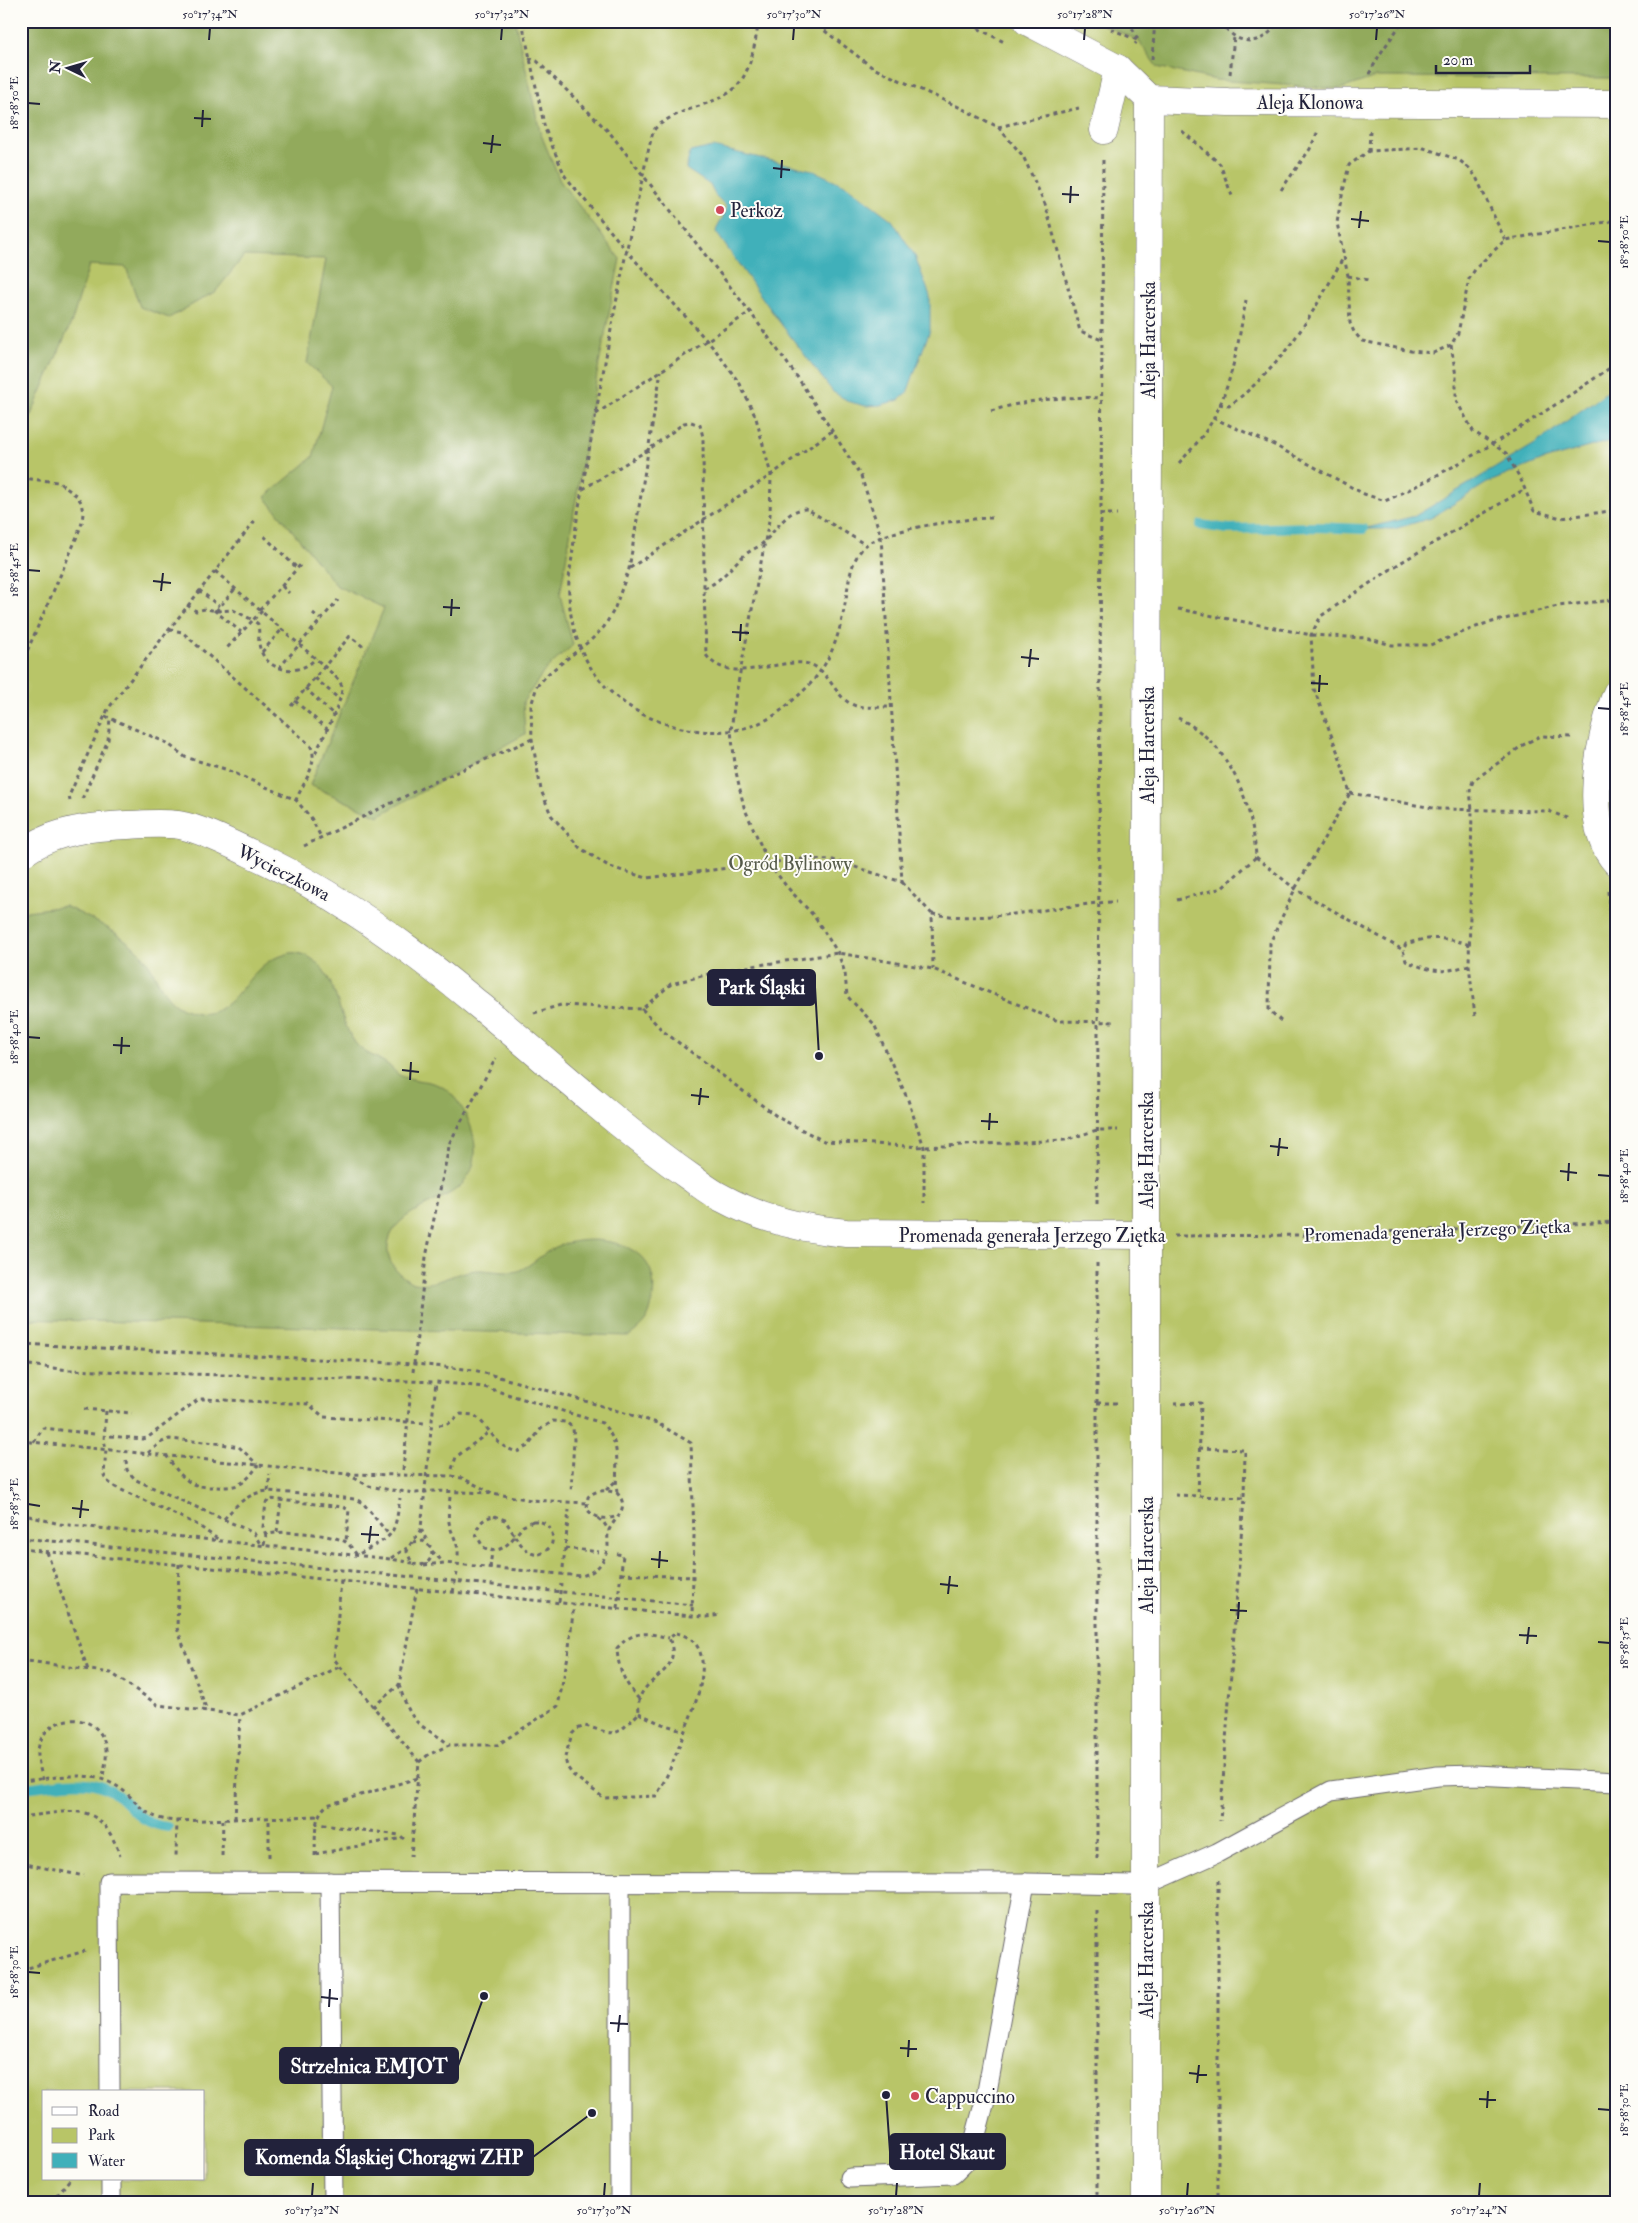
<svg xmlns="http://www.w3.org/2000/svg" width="1638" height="2223" font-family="'IM FELL Double Pica',serif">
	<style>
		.green { fill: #b8c567; stroke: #6d7451; fill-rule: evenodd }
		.forest { fill: #92aa5c; stroke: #5a664c }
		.water { fill: #40b0ba; stroke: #31697a }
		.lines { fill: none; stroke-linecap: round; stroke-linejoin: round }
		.stream { stroke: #40b0ba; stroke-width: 10 }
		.lane-casing { stroke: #6a676d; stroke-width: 21 }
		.street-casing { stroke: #6a676d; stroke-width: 29 }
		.path { stroke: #6a676d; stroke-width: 3; stroke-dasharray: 4 4; stroke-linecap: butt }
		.lane { stroke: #fff; stroke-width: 19 }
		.street { stroke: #fff; stroke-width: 28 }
		.ticks { fill: none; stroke: #22223b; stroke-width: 2 }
		.poi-dot { fill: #d1495b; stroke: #fdfcf7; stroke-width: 2 }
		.labels { text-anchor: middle; stroke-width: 4; stroke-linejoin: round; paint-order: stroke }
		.street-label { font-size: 19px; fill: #22223b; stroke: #fdfcf7 }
		.poi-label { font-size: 19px; fill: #22223b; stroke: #fdfcf7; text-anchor: start }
		.park-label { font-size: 19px; fill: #565b4a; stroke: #fdfcf7 }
		.leader { fill: none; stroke: #22223b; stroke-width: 2 }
		.callout-dot { fill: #22223b; stroke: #fdfcf7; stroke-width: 2 }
		.callout { fill: #22223b; stroke: #22223b; stroke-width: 2 }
		.callout-label { font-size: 20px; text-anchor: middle; font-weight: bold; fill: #fff }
		.neatline { fill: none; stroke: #22223b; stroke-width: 2 }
		.ticks-label { font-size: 12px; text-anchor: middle; fill: #22223b }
	</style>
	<rect width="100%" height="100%" fill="#fdfcf7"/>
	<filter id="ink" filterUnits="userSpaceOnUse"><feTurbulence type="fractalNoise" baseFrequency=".02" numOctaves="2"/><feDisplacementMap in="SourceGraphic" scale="10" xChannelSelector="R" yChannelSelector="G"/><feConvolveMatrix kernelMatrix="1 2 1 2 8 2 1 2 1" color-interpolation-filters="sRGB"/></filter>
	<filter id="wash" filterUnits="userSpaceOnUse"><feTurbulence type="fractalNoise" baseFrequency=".0096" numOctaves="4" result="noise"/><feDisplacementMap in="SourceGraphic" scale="20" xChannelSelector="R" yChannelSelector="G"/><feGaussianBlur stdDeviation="1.12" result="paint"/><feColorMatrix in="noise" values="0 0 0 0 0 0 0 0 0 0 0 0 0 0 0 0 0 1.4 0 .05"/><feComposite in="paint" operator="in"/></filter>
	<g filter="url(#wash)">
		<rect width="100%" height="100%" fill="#f0e6cb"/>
		<!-- green -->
		<path class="green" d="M21,21H1617V2202H21ZM44,2092H204V2179H44Z"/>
		<!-- forest -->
		<g class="forest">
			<path d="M21,21H515L540,132L560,181L620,259L597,374L560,595L573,645L545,670L523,702L525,734L378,816L310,785L384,608L337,586L265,497L313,457L332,386L307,363L326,259L244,256L216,291L169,318L140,307L126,267L89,265L72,321L21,438Z"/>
			<path d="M1094,21H1617V78L1376,77L1340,89L1216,80L1157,67L1138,40Z"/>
			<path d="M65,906C91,919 119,931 140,953C162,976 158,1003 193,1012C235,1023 245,965 281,956C287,954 291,952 297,953C336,960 335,1011 352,1038C360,1053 374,1055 387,1064C391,1067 395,1072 399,1075C414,1082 433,1079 447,1090C473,1113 489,1163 458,1188C441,1201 415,1207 400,1222C382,1240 384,1264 405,1278C408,1280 410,1282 414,1283C437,1287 457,1270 479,1270C490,1270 508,1274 518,1271C533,1265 545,1250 561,1245C599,1232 661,1244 653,1296C650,1317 647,1323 629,1336L21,1319V915L27,911Z"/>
		</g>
		<!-- water -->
		<g class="water">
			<path d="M713,147L812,170L847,186L892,220L915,256L930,296V330L907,393L899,400L880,405L866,406L850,402L833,392L778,320L716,232C717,222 727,216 726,206L715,195L710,185L686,169L690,152Z"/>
			<path d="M1617,389V439L1543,460L1487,483L1431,518L1394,529H1363L1415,516L1535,444L1605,393Z"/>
		</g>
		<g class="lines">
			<!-- stream -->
			<g class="stream">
				<path d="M1201,525L1228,529L1316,527L1363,529"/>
				<path d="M21,1788C46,1787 79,1777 103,1787C131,1798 132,1823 168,1827"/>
			</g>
		</g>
	</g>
	<g filter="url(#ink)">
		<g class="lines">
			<defs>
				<g id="lane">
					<path d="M330,1882L333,2202"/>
					<path d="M620,1884V2202"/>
					<path d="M110,2092L109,1882L1025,1883L1132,1885L1147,1884L1217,1853L1331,1791L1438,1776L1475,1775L1617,1782"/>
					<path d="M850,2178L953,2174L970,2157L986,2097L1025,1883"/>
					<path d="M111,2179V2202"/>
				</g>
				<g id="street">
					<path d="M1027,21L1118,69L1149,99L1228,102L1617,104"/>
					<path d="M1104,130L1118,69"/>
					<path d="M1617,693C1599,737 1581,826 1617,863"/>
					<path d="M21,854C48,834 79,828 111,826C133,825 157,822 179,825C199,828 231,844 250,853C380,913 487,1012 595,1103C626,1129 657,1154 690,1177C700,1184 711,1193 722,1198C759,1218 805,1229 846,1233L1146,1235"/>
					<path d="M1146,2202V1132L1149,99"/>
				</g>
			</defs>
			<!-- lane casing -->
			<use href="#lane" class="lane-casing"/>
			<!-- street casing -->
			<use href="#street" class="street-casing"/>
			<!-- path -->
			<g class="path">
				<path d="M522,21L545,129L565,176L626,250L717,352L740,384L756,418L771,475L770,515L735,699L731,731L736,772L744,807L768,862L787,887L814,916L838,953L845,973L847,996L874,1024L908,1100L924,1147V1203"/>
				<path d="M759,21C754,46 751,80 727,94C713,102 695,107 680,113C673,116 659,123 654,130C650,138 641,186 638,198C623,263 611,329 599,395C590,449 578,503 572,557C570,569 568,582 569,595C572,669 621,719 693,730C720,734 749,731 773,716C780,712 786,706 792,701C826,673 837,647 845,604C849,583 849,562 865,546C882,529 967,518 993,518"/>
				<path d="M812,21L873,68L961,108L998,127L1023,156L1045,204L1080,331L1102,340"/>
				<path d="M964,21L1004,42"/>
				<path d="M1129,21L1138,40L1135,44"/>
				<path d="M1222,21C1233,47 1266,48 1277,21"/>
				<path d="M1111,29L1137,40"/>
				<path d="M529,58L537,61L610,133L750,312L798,378L861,476L881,536L902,882L833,860L801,859L647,878L610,867L580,848L551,815L541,790L532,739L531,706L537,686L549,673L592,639L604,627L614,610L629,569L661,371"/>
				<path d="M1152,59L1155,21"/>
				<path d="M1230,74L1234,37"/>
				<path d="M1369,74L1380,54L1403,21"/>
				<path d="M998,127L1079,108"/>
				<path d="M1182,131L1220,164L1232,196"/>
				<path d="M1369,151L1370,131"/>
				<path d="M1281,190L1310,149L1318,131"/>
				<path d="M1505,240L1476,177L1469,168L1459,160L1424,148L1369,151L1349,165L1340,205L1337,223L1348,276L1350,323L1354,332L1362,341L1411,351L1433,353L1451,345L1458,333L1469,279L1476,268L1505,240L1617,220"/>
				<path d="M1348,276L1368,280"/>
				<path d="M1451,345L1456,376V400L1473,431L1506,453L1521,480L1534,511L1561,518L1617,510"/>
				<path d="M1219,404L1229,406C1284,365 1311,317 1343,258"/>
				<path d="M991,411C1026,400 1064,396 1101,398"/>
				<path d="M596,414L750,312"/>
				<path d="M1213,418L1274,445L1364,494L1385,501C1467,463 1542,415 1617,363"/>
				<path d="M1179,463C1189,452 1200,440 1208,428C1232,389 1238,343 1246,300"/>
				<path d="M21,478L58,482L77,496L81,502L83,513L82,523L74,544L21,665"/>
				<path d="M583,489L648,450L684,423L691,422L700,425L703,437L704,588L706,655C728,685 775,660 804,663C830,666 833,699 856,706C867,708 880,707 890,707"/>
				<path d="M1100,514H1117"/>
				<path d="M264,536L297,568"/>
				<path d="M630,568L771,475L832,431"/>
				<path d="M215,571L324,666C330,672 340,679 342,687C343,700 322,741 315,753"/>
				<path d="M282,586L289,593"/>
				<path d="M704,588C722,582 731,565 746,554C752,549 760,547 765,541C777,529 788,508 807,509L866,545"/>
				<path d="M199,590L219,606"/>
				<path d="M187,605L196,611L205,609L218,611L233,610L253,620L227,648"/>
				<path d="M1178,609L1311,635L1366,638L1392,645H1430L1484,624L1558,606L1613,600L1617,602"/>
				<path d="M214,610L241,632"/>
				<path d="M260,610L302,563"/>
				<path d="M216,611L235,589"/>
				<path d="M262,611L253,620L258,624C260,633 257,642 261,651C270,673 301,676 316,658"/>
				<path d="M313,613L320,619"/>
				<path d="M168,631L257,518"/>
				<path d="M262,652L283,628"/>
				<path d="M279,668L338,600"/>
				<path d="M315,678L340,700"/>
				<path d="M305,688L333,714"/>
				<path d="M295,701L327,729"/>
				<path d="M291,706L350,636L366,649"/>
				<path d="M105,716L167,743L185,757L225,769L296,800L311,818L321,837"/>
				<path d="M1350,793L1438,809L1549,811L1569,819"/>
				<path d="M82,799L108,740L110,718"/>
				<path d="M70,801L69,796L108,709L166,633L171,630L182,632L310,745C320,762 303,783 296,800"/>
				<path d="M304,846L432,783L532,739"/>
				<path d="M1256,857L1295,889L1403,950"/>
				<path d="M902,882L932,914L933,969"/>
				<path d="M1608,891L1616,1007"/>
				<path d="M1177,900L1222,888L1256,857C1253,803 1230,743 1178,718"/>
				<path d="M932,914C978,921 1021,913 1066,907C1083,905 1099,902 1116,902"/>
				<path d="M1469,965C1442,974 1432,972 1406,961L1403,950L1406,944C1429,936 1447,937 1470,945"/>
				<path d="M642,1009L663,1031L779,1118L824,1141L924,1147L1065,1140L1097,1130H1118"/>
				<path d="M534,1013L561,1005L642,1009L671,984L720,971L838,953L933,969L1058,1021L1116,1022"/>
				<path d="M1475,1016L1469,965L1472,810L1470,790L1473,781L1523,745L1540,736L1573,737"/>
				<path d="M1281,1021L1269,1010L1270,943L1295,889L1350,793L1339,756L1314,689L1311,635L1321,616L1400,563L1525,489"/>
				<path d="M1097,1204L1103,158"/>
				<path d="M1174,1236L1310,1235L1617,1222"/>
				<path d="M21,1344L415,1364L474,1370L592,1403L657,1423L691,1443L694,1536L692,1616"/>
				<path d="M21,1364L69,1370L436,1382L484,1387L602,1423C624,1447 614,1464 617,1493"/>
				<path d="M413,1372L426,1257L450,1142L496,1058"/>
				<path d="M1097,1403H1117"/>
				<path d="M1174,1404L1201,1403L1198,1496"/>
				<path d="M84,1409L132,1413"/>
				<path d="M106,1411L104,1440L106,1449L104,1475L107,1481L115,1487L196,1524L219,1540"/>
				<path d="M439,1425L447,1424L461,1414L474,1415C492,1429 493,1445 517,1452L528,1446L541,1429L553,1421L566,1422L573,1428L574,1440L571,1492"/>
				<path d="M110,1436L142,1439L147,1438L199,1399H205L308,1404L324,1417L424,1423"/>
				<path d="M21,1441L347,1474L452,1476L462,1478L492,1493"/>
				<path d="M34,1442L43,1428L95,1434"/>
				<path d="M1199,1448L1245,1450L1244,1498"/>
				<path d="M148,1453L160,1443L169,1439L216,1443L239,1447L257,1464"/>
				<path d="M166,1455C174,1466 181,1478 193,1484C200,1487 209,1487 216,1487C239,1488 245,1484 258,1465"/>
				<path d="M126,1460L127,1470L136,1480L254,1533L260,1544"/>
				<path d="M452,1469L456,1457L489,1432"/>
				<path d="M403,1470L411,1389"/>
				<path d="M347,1474L369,1486L391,1490L416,1493L434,1491L492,1493L531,1500L586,1503"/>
				<path d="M606,1490L616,1481"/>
				<path d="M268,1491L270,1474"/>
				<path d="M1175,1495L1244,1498L1220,1821"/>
				<path d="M450,1497C449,1507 447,1517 450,1526C453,1538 459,1542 458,1557"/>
				<path d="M21,1514L60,1524L391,1559L412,1563"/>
				<path d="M494,1516L505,1520L515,1536C506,1547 497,1555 483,1547L476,1534C478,1524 483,1518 494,1516Z"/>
				<path d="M598,1518L604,1523L609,1531"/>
				<path d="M224,1519C237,1504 248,1493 268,1491L355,1499L363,1503L390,1536"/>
				<path d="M533,1521C548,1520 556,1532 551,1546C535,1563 525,1551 515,1536L523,1526Z"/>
				<path d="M421,1529L427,1541"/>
				<path d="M277,1532L281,1500"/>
				<path d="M266,1535L263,1527L266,1503L270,1499L343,1507L349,1510L346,1541"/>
				<path d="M21,1538L693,1605"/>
				<path d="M413,1542L423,1541L431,1547C435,1560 424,1569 412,1563L407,1552C409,1543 418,1537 421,1528L436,1382"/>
				<path d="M264,1545L266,1535C280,1529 329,1534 344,1541C349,1543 353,1550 357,1555C393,1535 394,1540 400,1498"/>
				<path d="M565,1548L599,1552"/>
				<path d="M21,1549L692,1616L706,1617L721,1615"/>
				<path d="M432,1551L443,1562"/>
				<path d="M47,1552L88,1670"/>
				<path d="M391,1558L407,1548"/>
				<path d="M179,1564L177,1628L207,1711"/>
				<path d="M424,1565L444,1563L581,1576C597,1572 605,1562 608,1546C608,1541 607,1535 609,1530C615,1517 631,1508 617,1493C607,1490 596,1489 588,1497L587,1509C594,1519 609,1521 619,1515"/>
				<path d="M490,1568L492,1551"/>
				<path d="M563,1568L569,1510"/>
				<path d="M621,1574L693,1577"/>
				<path d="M341,1581L334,1659L419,1762L411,1856"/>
				<path d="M453,1592L457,1573"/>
				<path d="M559,1602L561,1584"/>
				<path d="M617,1608L623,1555L617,1554"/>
				<path d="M676,1633C723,1643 695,1705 684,1733C676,1755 668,1776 656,1796L604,1798L573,1775L567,1767L565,1757L572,1734L577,1729L585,1726C619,1735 612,1739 639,1713C639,1709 638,1704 639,1701C644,1675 684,1674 669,1638Z"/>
				<path d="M21,1660L111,1673L158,1705L240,1715L339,1667"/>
				<path d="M399,1685C403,1697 408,1712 416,1721C426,1731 439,1735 449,1745"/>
				<path d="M639,1699C625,1684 618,1669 617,1648C634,1630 646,1632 669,1638"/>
				<path d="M373,1707L399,1685L417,1588"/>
				<path d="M639,1713L659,1723L685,1731"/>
				<path d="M419,1762L428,1755L449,1745H497L558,1706L568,1656L574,1604"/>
				<path d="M43,1780C40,1768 36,1757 39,1745C48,1712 97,1711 105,1744C108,1756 105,1767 102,1779"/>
				<path d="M21,1781C49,1779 82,1770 109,1782C139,1795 136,1819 177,1821L176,1857"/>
				<path d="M21,1817C72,1812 100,1797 120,1856"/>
				<path d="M235,1819L240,1715"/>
				<path d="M177,1821L318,1816"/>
				<path d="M315,1854L403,1838L400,1835L316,1824"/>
				<path d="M222,1856L223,1819"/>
				<path d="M315,1856C316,1837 312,1818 327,1805L418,1778"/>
				<path d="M269,1857V1818"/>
				<path d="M1097,1859V1263"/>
				<path d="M21,1863L84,1876"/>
				<path d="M1218,1880V2202"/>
				<path d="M1097,1911V2202"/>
				<path d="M21,1970L85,1951"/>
				<path d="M52,2202L70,2179"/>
			</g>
			<!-- lane -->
			<use href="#lane" class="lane"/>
			<!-- street -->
			<use href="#street" class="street"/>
		</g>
	</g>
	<!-- ticks -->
	<path class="ticks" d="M209,40L210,28M501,40L502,28M793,40L794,28M1084,40L1085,28M1376,40L1377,28M28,103L40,104M194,118L211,119M202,127L203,110M483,143L501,145M491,153L493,135M773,168L790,170M781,178L782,160M1062,194L1079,195M1070,203L1071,186M1351,219L1369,221M1359,228L1361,211M1598,241L1610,242M28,570L40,571M153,581L171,583M161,591L163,573M443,607L460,608M451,616L452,599M732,632L749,633M740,641L741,624M1021,657L1039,659M1029,667L1031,649M1311,683L1328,684M1319,692L1320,675M1598,708L1610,709M28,1037L40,1038M113,1045L130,1046M121,1054L122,1037M402,1070L419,1072M410,1080L411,1062M691,1095L709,1097M699,1105L701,1088M981,1121L998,1122M989,1130L990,1113M1270,1146L1288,1148M1278,1156L1280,1138M1560,1171L1577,1173M1598,1175L1610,1176M1568,1181L1569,1163M28,1504L40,1506M72,1508L89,1510M80,1518L82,1500M361,1534L379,1535M369,1543L371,1526M651,1559L668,1561M659,1568L660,1551M940,1584L958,1586M948,1594L950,1576M1230,1610L1247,1611M1238,1619L1239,1602M1519,1635L1537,1636M1598,1642L1610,1643M1527,1644L1529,1627M28,1972L40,1973M321,1997L338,1999M329,2007L330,1989M610,2023L628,2024M618,2032L620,2015M900,2048L917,2049M908,2057L909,2040M1189,2073L1207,2075M1197,2083L1199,2065M1479,2099L1496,2100M1487,2108L1488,2091M1598,2109L1610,2110M312,2196L313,2183M604,2196L605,2183M896,2196L897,2183M1187,2196L1188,2183M1479,2196L1480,2183"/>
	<!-- markers -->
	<g class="poi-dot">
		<circle cx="720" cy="210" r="5"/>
		<circle cx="915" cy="2096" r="5"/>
	</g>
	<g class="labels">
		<!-- street labels -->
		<g class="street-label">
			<text x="1310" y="109">Aleja Klonowa</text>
			<text transform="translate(1148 340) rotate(-90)" y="7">Aleja Harcerska</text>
			<text transform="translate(1147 745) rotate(-90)" y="7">Aleja Harcerska</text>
			<text transform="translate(284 872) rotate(27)" y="7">Wycieczkowa</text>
			<text transform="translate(1146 1150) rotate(-90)" y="7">Aleja Harcerska</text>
			<text transform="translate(1437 1230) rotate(-2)" y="7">Promenada generała Jerzego Ziętka</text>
			<text x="1032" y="1242">Promenada generała Jerzego Ziętka</text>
			<text transform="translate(1146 1555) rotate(-90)" y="7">Aleja Harcerska</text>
			<text transform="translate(1146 1960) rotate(-90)" y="7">Aleja Harcerska</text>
		</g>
		<!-- poi labels -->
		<g class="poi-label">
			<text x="730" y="217">Perkoz</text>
			<text x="925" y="2103">Cappuccino</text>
		</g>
		<!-- park labels -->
		<g class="park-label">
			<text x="790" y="870">Ogród Bylinowy</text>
		</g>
	</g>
	<!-- callouts -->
	<path class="leader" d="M819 1056L815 987M484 1996L458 2066M886 2095L890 2152M592 2113L533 2157"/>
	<g class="callout-dot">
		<circle cx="819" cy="1056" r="5"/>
		<circle cx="484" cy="1996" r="5"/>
		<circle cx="886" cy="2095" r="5"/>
		<circle cx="592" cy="2113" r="5"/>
	</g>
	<g class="callout">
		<rect x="708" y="970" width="107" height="35" rx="5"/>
		<rect x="280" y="2048" width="178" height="35" rx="5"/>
		<rect x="890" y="2134" width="115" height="35" rx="5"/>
		<rect x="245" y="2140" width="288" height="35" rx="5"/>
	</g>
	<g class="callout-label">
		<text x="762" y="994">Park Śląski</text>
		<text x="369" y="2073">Strzelnica EMJOT</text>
		<text x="947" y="2159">Hotel Skaut</text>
		<text x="389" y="2164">Komenda Śląskiej Chorągwi ZHP</text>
	</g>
	<!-- margin -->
	<rect width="1638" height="2223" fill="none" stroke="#fdfcf7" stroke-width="55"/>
	<!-- legend -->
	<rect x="42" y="2090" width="162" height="90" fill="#fdfcf7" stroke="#a5a5ac"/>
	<rect x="52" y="2107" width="25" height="8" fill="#ffffff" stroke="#a5a5ac"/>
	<text x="88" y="2116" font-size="15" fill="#22223b">Road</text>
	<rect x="52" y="2128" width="25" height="15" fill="#b8c567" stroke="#a5a5ac"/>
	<text x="88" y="2140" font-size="15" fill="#22223b">Park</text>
	<rect x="52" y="2153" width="25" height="15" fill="#40b0ba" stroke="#a5a5ac"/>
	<text x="88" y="2166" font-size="15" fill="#22223b">Water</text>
	<!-- north arrow -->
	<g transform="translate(68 68) rotate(275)" stroke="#fdfcf7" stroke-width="4" paint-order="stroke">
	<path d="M0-4L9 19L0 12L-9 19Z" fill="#22223b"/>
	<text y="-8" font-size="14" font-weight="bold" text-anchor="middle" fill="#22223b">N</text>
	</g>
	<!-- scale -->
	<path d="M1436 65v8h94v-8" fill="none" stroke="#22223b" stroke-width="2.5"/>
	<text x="1443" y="65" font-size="15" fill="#22223b" stroke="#fdfcf7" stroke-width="4" paint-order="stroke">20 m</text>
	<rect x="28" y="28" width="1582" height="2168" class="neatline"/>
	<g class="ticks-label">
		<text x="210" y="18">50°17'34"N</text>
		<text x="502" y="18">50°17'32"N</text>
		<text x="794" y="18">50°17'30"N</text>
		<text x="1085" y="18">50°17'28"N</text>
		<text x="1377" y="18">50°17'26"N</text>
		<text transform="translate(14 103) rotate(-90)" y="4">18°58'50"E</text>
		<text transform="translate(1624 242) rotate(-90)" y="4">18°58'50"E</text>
		<text transform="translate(14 570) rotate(-90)" y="4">18°58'45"E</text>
		<text transform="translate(1624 709) rotate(-90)" y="4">18°58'45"E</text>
		<text transform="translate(14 1037) rotate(-90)" y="4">18°58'40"E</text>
		<text transform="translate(1624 1176) rotate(-90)" y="4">18°58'40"E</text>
		<text transform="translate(14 1504) rotate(-90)" y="4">18°58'35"E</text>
		<text transform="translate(1624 1643) rotate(-90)" y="4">18°58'35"E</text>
		<text transform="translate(14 1972) rotate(-90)" y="4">18°58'30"E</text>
		<text transform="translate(1624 2110) rotate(-90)" y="4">18°58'30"E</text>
		<text x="312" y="2214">50°17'32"N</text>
		<text x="604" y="2214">50°17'30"N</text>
		<text x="896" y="2214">50°17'28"N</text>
		<text x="1187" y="2214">50°17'26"N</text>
		<text x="1479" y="2214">50°17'24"N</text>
	</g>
</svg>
